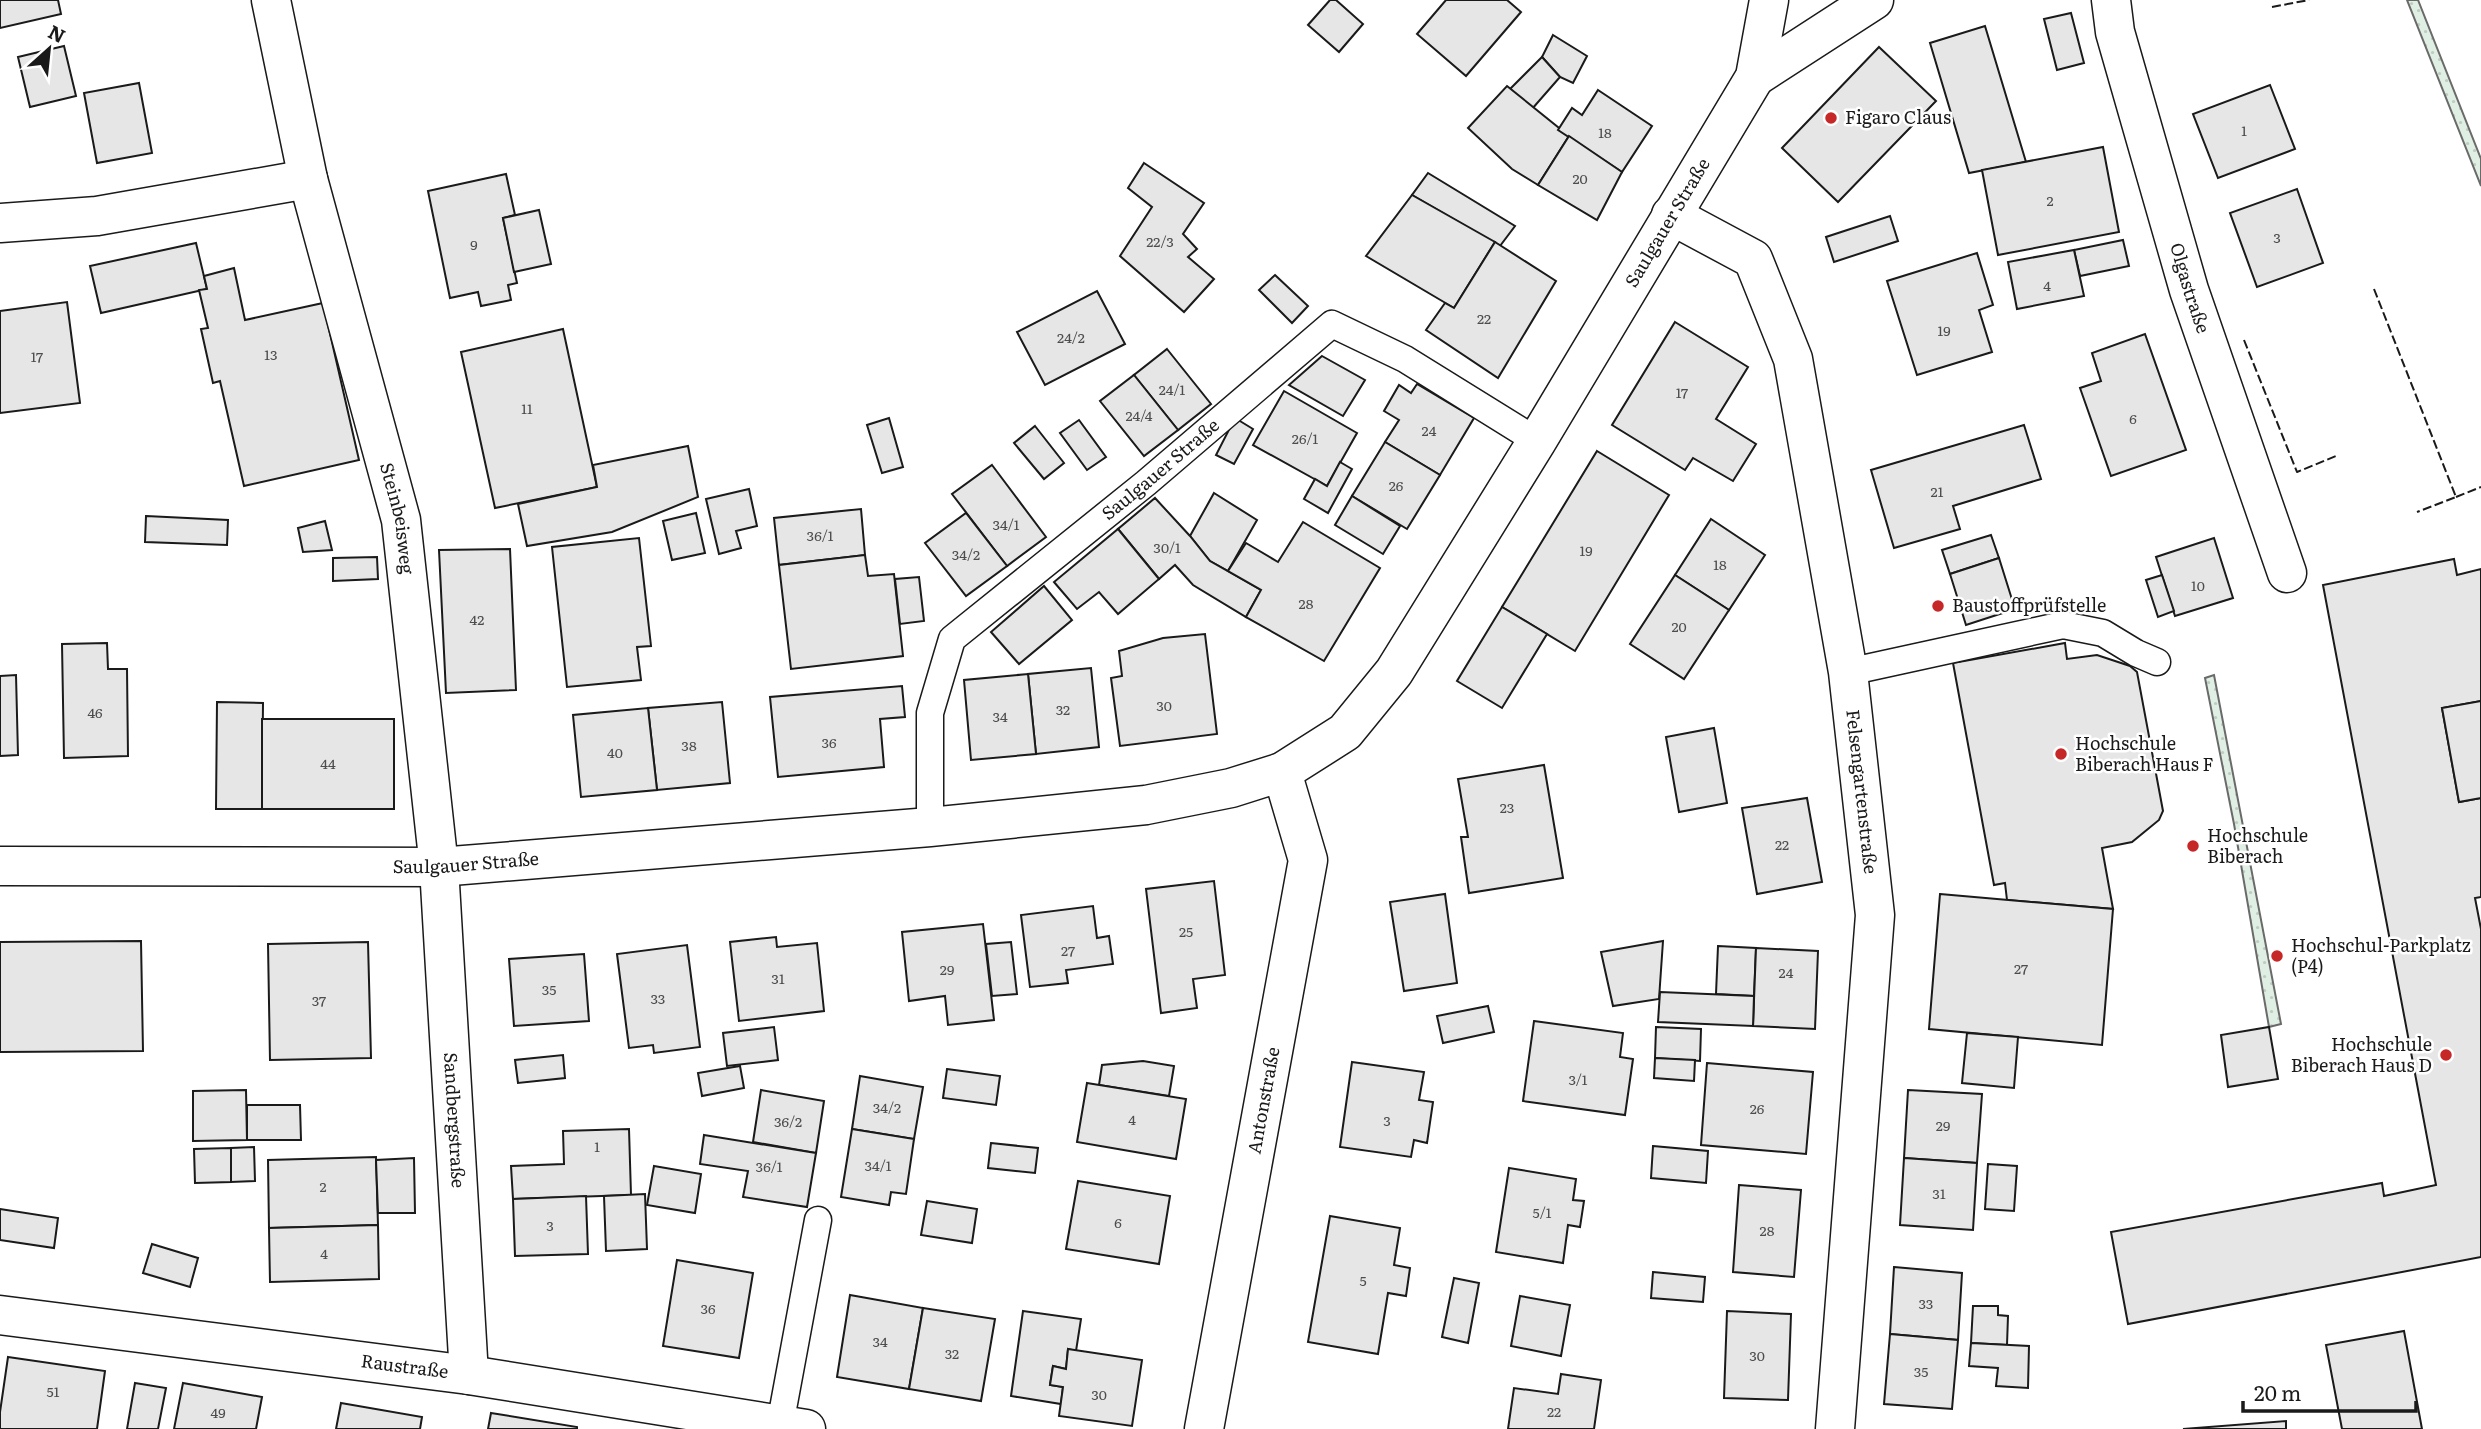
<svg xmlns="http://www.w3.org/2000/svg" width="2481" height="1429" font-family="Literata,serif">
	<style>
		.grass { fill: url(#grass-dots); stroke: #6a6a6a; stroke-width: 2 }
		.building { fill: #e6e6e6; stroke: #1a1a1a; stroke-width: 2 }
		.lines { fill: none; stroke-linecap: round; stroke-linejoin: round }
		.service-casing { stroke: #1a1a1a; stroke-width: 29 }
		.minor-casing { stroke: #1a1a1a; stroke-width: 41 }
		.secondary-casing { stroke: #1a1a1a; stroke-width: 41 }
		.service { stroke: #fff; stroke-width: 26 }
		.minor { stroke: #fff; stroke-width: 38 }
		.secondary { stroke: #fff; stroke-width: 38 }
		.fence { stroke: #1a1a1a; stroke-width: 2; stroke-dasharray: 9 3.5; stroke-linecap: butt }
		.poi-dot { fill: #c62828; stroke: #fff; stroke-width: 2.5 }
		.labels { text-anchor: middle; stroke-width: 5; stroke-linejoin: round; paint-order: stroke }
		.number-label { font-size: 14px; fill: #4d4d4d }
		.poi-label { font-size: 18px; fill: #1a1a1a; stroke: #fff; text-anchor: start }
		.street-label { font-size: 18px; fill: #1a1a1a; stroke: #fff }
	</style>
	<defs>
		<pattern id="grass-dots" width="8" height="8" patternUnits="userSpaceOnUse" patternTransform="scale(1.75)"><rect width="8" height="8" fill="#e0efe3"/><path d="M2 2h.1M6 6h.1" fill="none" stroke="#c0ccc2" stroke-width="1.8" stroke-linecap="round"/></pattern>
	</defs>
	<rect width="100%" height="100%" fill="#fff"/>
	<!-- grass -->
	<g class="grass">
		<path d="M2407,0H2418L2481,159V186Z"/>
		<path d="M2214,675L2281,1024L2269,1027L2234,824L2205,678Z"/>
	</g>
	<!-- building -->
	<g class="building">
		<path d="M0,0H58L61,14L0,28Z"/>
		<path d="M1330,0H1336L1363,24L1339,52L1308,25Z"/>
		<path d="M1446,0H1507L1521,12L1466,76L1417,34Z"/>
		<path d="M2071,13L2084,63L2057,70L2044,19Z"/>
		<path d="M1985,26L2026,162L1969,173L1930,43Z"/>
		<path d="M1553,35L1587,56L1573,83L1560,77L1542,57Z"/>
		<path d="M64,46L76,96L30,107L18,57Z"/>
		<path d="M1879,47L1936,101L1838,202L1782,148Z"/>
		<path d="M1542,57L1560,77L1532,109L1510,89Z"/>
		<path d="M139,83L152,153L97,163L84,93Z"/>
		<path d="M2270,85L2295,149L2218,178L2193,114Z"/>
		<path d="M1507,86L1569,136L1538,185L1512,169L1468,128Z"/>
		<path d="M1598,90L1652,126L1622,172L1558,130L1572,108L1582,115Z"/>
		<path d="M1569,136L1622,172L1597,220L1538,185Z"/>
		<path d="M2103,147L2119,232L1998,255L1982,170Z"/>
		<path d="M1144,163L1204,203L1183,234L1197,249L1188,257L1214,279L1184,312L1120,256L1152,207L1128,188Z"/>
		<path d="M1428,173L1515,226L1500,246L1412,195Z"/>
		<path d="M506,174L515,215L503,218L517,283L508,285L511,300L481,306L478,292L450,298L428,191Z"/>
		<path d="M2297,189L2323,263L2257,287L2230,213Z"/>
		<path d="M1412,195L1495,242L1454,308L1366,256Z"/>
		<path d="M539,210L551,264L514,272L503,218Z"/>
		<path d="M1890,216L1898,241L1834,262L1826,237Z"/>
		<path d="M2123,240L2129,266L2080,276L2074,250Z"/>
		<path d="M1495,242L1556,281L1498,378L1426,330L1445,303L1454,308Z"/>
		<path d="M196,243L207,289L101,313L90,266Z"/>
		<path d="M2074,250L2084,296L2017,309L2008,262Z"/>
		<path d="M1977,253L1993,305L1979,310L1992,352L1917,375L1887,281Z"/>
		<path d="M234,268L245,320L323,303L359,460L244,486L220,381L213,383L201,329L208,328L199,290L207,289L204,276Z"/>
		<path d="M1275,275L1308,306L1292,323L1259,290Z"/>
		<path d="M1097,291L1125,344L1045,385L1017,332Z"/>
		<path d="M67,302L80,403L0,413V311Z"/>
		<path d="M1675,322L1748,367L1716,419L1756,444L1733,481L1693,458L1685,470L1612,425Z"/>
		<path d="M563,329L597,487L495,508L461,352Z"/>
		<path d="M2145,334L2186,450L2111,476L2080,388L2101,381L2092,353Z"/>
		<path d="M1167,349L1211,404L1178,430L1134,375Z"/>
		<path d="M1322,356L1365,380L1343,416L1289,385Z"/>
		<path d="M1134,375L1178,430L1144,456L1100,401Z"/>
		<path d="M1417,384L1474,418L1440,475L1385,442L1399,420L1384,411L1399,385L1411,393Z"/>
		<path d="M1284,391L1357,433L1327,486L1253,445Z"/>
		<path d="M889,418L903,467L882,473L867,425Z"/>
		<path d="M1235,418L1253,429L1234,464L1216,455Z"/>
		<path d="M1079,420L1106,457L1087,470L1060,433Z"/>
		<path d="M2024,425L2041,479L1953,506L1960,529L1894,548L1871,470Z"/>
		<path d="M1035,426L1064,463L1044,479L1014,443Z"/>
		<path d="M1385,442L1440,475L1407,529L1352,496Z"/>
		<path d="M688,446L698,497L612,532L527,546L518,504L597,487L593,465Z"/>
		<path d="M1597,451L1669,495L1575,651L1502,607Z"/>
		<path d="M1340,462L1352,469L1328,513L1304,499L1315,479L1327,486Z"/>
		<path d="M992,465L1046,537L1007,566L952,494Z"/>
		<path d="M749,489L757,526L736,531L741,548L719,554L706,499Z"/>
		<path d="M1214,493L1257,520L1228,571L1210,561L1190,536Z"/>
		<path d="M1352,496L1400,526L1383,554L1335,525Z"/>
		<path d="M1155,498L1190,536L1210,561L1261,590L1246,617L1193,585L1175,565L1159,579L1118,529Z"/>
		<path d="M861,509L865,555L779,565L774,518Z"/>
		<path d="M696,513L705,553L672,560L663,521Z"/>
		<path d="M966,513L1007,566L966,596L925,543Z"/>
		<path d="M146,516L228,520L227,545L145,542Z"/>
		<path d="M1711,519L1765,555L1729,610L1675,575Z"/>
		<path d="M325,521L332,550L303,552L298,528Z"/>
		<path d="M1303,522L1380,568L1324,661L1246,617L1261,590L1228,571L1246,543L1278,562Z"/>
		<path d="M1118,529L1159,579L1118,614L1099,592L1077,609L1054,582Z"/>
		<path d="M1991,535L1999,558L1950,574L1942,550Z"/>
		<path d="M639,538L651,646L637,647L641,680L567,687L552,547Z"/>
		<path d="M2214,538L2233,598L2175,616L2156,557Z"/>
		<path d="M510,549L516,690L446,693L439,550Z"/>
		<path d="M865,555L868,576L894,574L903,656L791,669L779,565Z"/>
		<path d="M377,557L378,579L333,581V558Z"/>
		<path d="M1999,558L2015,609L1966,625L1950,574Z"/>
		<path d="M2454,559L2457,575L2481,569V701L2442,708L2459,802L2481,798V897L2475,898L2481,929V1257L2128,1324L2111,1232L2382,1183L2384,1196L2436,1185L2323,585Z"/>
		<path d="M1675,575L1729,610L1684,679L1630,644Z"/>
		<path d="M2162,575L2174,611L2158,617L2146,580Z"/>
		<path d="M919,577L924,621L900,624L895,579Z"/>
		<path d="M1044,586L1072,620L1019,664L991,632Z"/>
		<path d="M1502,607L1547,634L1502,708L1457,681Z"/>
		<path d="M1205,634L1217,734L1120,746L1111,678L1122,676L1119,651L1163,638Z"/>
		<path d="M107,643L108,669H127L128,756L64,758L62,644Z"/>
		<path d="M2065,643L2067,659L2097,655L2130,666L2137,672L2163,811L2159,820L2132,842L2102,848L2113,909L2007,900L2005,883L1994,885L1953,663Z"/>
		<path d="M1091,668L1099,747L1036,754L1028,674Z"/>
		<path d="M1028,674L1036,754L971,760L964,680Z"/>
		<path d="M16,675L18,755L0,756V676Z"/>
		<path d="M902,686L905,717L880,719L884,767L778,777L770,697Z"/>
		<path d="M2481,701V798L2459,802L2442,708Z"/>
		<path d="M217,702L263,703L262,809H216Z"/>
		<path d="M722,702L730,783L657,790L648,708Z"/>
		<path d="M648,708L657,790L581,797L573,715Z"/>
		<rect x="262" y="719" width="132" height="90"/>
		<path d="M1714,728L1727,803L1679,812L1666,737Z"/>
		<path d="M1544,765L1563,878L1469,893L1461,837H1468L1458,779Z"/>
		<path d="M1807,798L1822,882L1757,894L1742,808Z"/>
		<path d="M1214,881L1225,975L1193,979L1197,1008L1161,1013L1146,889Z"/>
		<path d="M1445,894L1457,983L1404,991L1390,902Z"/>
		<path d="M1940,894L2113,909L2102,1045L1929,1029Z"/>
		<path d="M1093,906L1097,938L1109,936L1113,964L1066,970L1068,983L1030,987L1021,915Z"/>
		<path d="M983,924L994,1020L948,1025L945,996L909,1001L902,932Z"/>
		<path d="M776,937L777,947L817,943L824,1011L739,1021L730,942Z"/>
		<path d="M141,941L143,1051L0,1052V942Z"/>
		<path d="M1663,941L1659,999L1613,1006L1601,952Z"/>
		<path d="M368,942L371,1058L270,1060L268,944Z"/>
		<path d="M1011,942L1017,994L992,996L986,944Z"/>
		<path d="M687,945L700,1047L654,1053L653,1045L629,1048L617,954Z"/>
		<path d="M1718,946L1756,948L1754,996L1716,994Z"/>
		<path d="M1756,948L1818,951L1815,1029L1753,1026Z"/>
		<path d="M584,954L589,1021L514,1026L509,959Z"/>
		<path d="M1660,992L1754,996L1753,1026L1658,1022Z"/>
		<path d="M1488,1006L1494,1032L1443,1043L1437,1016Z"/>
		<path d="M1534,1021L1623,1033L1620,1057L1633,1059L1625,1115L1523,1101Z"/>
		<path d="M774,1027L778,1060L727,1066L723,1033Z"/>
		<path d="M1656,1027L1701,1029L1700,1061L1655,1058Z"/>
		<path d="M2269,1027L2278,1079L2228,1087L2221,1035Z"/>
		<path d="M1967,1033L2018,1037L2014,1088L1962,1083Z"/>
		<path d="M563,1055L565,1078L518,1083L515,1060Z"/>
		<path d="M1655,1058L1695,1060L1694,1081L1654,1078Z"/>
		<path d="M1143,1061L1174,1066L1169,1096L1099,1085L1102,1065Z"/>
		<path d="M1352,1062L1424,1072L1419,1100L1433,1102L1427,1143L1414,1140L1411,1157L1340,1147Z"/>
		<path d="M1707,1063L1813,1072L1806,1154L1701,1145Z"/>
		<path d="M740,1066L744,1088L702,1096L698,1073Z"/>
		<path d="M947,1069L1000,1076L996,1105L943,1098Z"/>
		<path d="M860,1076L923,1087L914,1139L852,1129Z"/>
		<path d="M1087,1083L1186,1099L1176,1159L1077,1142Z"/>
		<path d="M246,1090L247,1140L193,1141V1091Z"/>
		<path d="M761,1090L824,1101L816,1153L753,1142Z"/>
		<path d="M1908,1090L1982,1094L1977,1163L1904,1158Z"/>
		<path d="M247,1105H300L301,1140H247Z"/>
		<path d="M629,1129L631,1195L513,1199L511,1166L564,1164L563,1131Z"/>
		<path d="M852,1129L914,1139L906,1194L891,1192L889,1205L841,1197Z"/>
		<path d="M704,1135L816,1153L807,1207L743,1197L748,1171L700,1164Z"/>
		<path d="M991,1143L1038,1148L1035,1173L988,1168Z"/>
		<path d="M1653,1146L1708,1151L1706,1183L1651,1178Z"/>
		<path d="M254,1147L255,1181L231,1182V1148Z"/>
		<path d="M231,1148V1182L195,1183L194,1149Z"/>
		<path d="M376,1157L378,1225L269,1228L268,1160Z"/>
		<path d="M414,1158L415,1213H378L376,1160Z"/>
		<path d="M1904,1158L1977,1163L1973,1230L1900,1225Z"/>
		<path d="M1988,1164L2017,1166L2014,1211L1985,1209Z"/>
		<path d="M654,1166L701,1174L695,1213L647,1205Z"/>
		<path d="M1509,1168L1576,1179L1573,1200L1584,1201L1580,1227L1568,1225L1563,1263L1496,1252Z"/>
		<path d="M1078,1181L1170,1196L1159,1264L1066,1249Z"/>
		<path d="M1739,1185L1801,1190L1794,1277L1733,1272Z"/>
		<path d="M645,1194L647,1249L606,1251L604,1196Z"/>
		<path d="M586,1196L588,1254L515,1256L513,1199Z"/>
		<path d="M927,1201L977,1209L972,1243L921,1235Z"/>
		<path d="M0,1209L58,1218L54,1248L0,1240Z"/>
		<path d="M1330,1216L1400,1228L1394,1265L1410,1268L1406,1296L1388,1293L1378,1354L1308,1342Z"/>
		<path d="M378,1225L379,1279L270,1282L269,1228Z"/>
		<path d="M152,1244L198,1258L190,1287L143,1273Z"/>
		<path d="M677,1260L753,1273L739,1358L663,1346Z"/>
		<path d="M1894,1267L1962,1273L1958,1340L1890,1334Z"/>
		<path d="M1653,1272L1705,1277L1703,1302L1651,1298Z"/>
		<path d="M1454,1278L1479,1283L1468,1343L1442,1337Z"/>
		<path d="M850,1295L923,1308L909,1389L837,1377Z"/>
		<path d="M1520,1296L1570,1305L1561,1356L1511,1346Z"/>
		<path d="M1973,1306H1998V1315L2008,1316L2007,1345L1971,1343Z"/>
		<path d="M923,1308L995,1319L981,1401L909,1389Z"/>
		<path d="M1023,1311L1081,1319L1076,1351L1068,1349L1066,1369L1053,1366L1050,1385L1063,1387L1061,1404L1011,1396Z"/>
		<path d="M1727,1311L1791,1314L1788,1400L1724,1398Z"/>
		<path d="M2404,1331L2422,1429H2342L2326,1345Z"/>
		<path d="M1890,1334L1958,1340L1952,1409L1884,1404Z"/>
		<path d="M1971,1343L2029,1346L2028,1388L1996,1386L1998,1368L1969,1366Z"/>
		<path d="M1068,1349L1142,1360L1132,1426L1059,1416L1063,1387L1050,1385L1053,1366L1066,1369Z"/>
		<path d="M8,1357L105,1371L97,1429H0V1412Z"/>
		<path d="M1561,1374L1601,1380L1594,1429H1508L1514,1388L1558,1394Z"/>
		<path d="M135,1383L166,1388L158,1429H127Z"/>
		<path d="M183,1383L262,1397L256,1429H174Z"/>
		<path d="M341,1403L422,1417L420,1429H336Z"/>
		<path d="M491,1413L577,1427V1429H488Z"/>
		<path d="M2286,1421V1429H2183Z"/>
	</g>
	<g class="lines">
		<defs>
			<g id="service">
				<path d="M1848,672L2063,625L2103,633L2136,653L2157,662"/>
				<path id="s1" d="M930,827V713L952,639L1146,483L1332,324L1405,359L1537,441"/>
				<path d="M780,1425L818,1220"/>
			</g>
			<g id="minor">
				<path id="s2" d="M271,0L308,179L401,520L439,867L469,1375"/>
				<path id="s3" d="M2111,0L2115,32L2189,290L2287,573"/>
				<path id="s4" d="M1671,215L1753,259L1793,359L1848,672L1875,915L1835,1429"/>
				<path d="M0,223L97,216L308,179"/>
				<path id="s5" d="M0,1315L469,1375L806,1429"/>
				<path id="s6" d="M1204,1429L1308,860L1282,772"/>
			</g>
			<g id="secondary">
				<path d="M1755,77L1874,0"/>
				<path id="s7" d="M0,866L439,867L930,827L1146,805L1231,788L1282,772L1345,732L1394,672L1537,441L1755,77L1769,0"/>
			</g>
		</defs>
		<!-- service casing -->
		<use href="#service" class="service-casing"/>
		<!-- minor casing -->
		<use href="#minor" class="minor-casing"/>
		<!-- secondary casing -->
		<use href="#secondary" class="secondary-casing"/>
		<!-- service -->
		<use href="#service" class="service"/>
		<!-- minor -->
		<use href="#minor" class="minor"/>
		<!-- secondary -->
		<use href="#secondary" class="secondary"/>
		<!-- fence -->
		<g class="fence">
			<path d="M2272,7L2309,0"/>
			<path d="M2374,289L2456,497L2417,512"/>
			<path d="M2244,340L2297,472L2336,456"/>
			<path d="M2456,497L2481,487"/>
		</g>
	</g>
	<!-- markers -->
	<g class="poi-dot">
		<circle cx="1831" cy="118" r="7"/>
		<circle cx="1938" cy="606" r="7"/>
		<circle cx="2061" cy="754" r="7"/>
		<circle cx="2193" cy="846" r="7"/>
		<circle cx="2277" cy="956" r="7"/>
		<circle cx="2446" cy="1055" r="7"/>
	</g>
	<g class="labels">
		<!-- number labels -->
		<g class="number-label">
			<text x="2244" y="136">1</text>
			<text x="1605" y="138">18</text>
			<text x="1580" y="184">20</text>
			<text x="2050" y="206">2</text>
			<text x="2277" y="243">3</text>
			<text x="1160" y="247">22/3</text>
			<text x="474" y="250">9</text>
			<text x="2047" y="291">4</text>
			<text x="1484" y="324">22</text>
			<text x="1944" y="336">19</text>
			<text x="1071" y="343">24/2</text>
			<text x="271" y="360">13</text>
			<text x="37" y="362">17</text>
			<text x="1172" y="395">24/1</text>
			<text x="1682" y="398">17</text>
			<text x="527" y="414">11</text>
			<text x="1139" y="421">24/4</text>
			<text x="2133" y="424">6</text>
			<text x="1429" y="436">24</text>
			<text x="1305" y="444">26/1</text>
			<text x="1396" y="491">26</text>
			<text x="1937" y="497">21</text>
			<text x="1006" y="530">34/1</text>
			<text x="820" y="541">36/1</text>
			<text x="1167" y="553">30/1</text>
			<text x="1586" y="556">19</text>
			<text x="966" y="560">34/2</text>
			<text x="1720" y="570">18</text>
			<text x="2198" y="591">10</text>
			<text x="1306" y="609">28</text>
			<text x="477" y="625">42</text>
			<text x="1679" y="632">20</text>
			<text x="1164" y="711">30</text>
			<text x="1063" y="715">32</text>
			<text x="95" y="718">46</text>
			<text x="1000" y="722">34</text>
			<text x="829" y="748">36</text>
			<text x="689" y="751">38</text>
			<text x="615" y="758">40</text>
			<text x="328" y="769">44</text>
			<text x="1507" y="813">23</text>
			<text x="1782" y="850">22</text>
			<text x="1186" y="937">25</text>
			<text x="1068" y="956">27</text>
			<text x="2021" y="974">27</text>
			<text x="947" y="975">29</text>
			<text x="1786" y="978">24</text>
			<text x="778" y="984">31</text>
			<text x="549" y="995">35</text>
			<text x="658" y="1004">33</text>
			<text x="319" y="1006">37</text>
			<text x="1578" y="1085">3/1</text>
			<text x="887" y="1113">34/2</text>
			<text x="1757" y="1114">26</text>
			<text x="1132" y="1125">4</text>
			<text x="1387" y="1126">3</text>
			<text x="788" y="1127">36/2</text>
			<text x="1943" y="1131">29</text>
			<text x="597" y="1152">1</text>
			<text x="878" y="1171">34/1</text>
			<text x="769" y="1172">36/1</text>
			<text x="323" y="1192">2</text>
			<text x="1939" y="1199">31</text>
			<text x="1542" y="1218">5/1</text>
			<text x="1118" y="1228">6</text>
			<text x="550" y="1231">3</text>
			<text x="1767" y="1236">28</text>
			<text x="324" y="1259">4</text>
			<text x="1363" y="1286">5</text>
			<text x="1926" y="1309">33</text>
			<text x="708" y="1314">36</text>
			<text x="880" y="1347">34</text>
			<text x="952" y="1359">32</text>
			<text x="1757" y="1361">30</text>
			<text x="1921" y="1377">35</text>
			<text x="53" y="1397">51</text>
			<text x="1099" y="1400">30</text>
			<text x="1554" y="1417">22</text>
			<text x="218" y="1418">49</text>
		</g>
		<!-- poi labels -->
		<g class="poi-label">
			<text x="1845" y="124">Figaro Claus</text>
			<text x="1952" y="612">Baustoffprüfstelle</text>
			<text x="2075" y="750">Hochschule<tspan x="2075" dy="21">Biberach Haus F</tspan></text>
			<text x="2207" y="842">Hochschule<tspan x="2207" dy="21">Biberach</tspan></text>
			<text x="2291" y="952">Hochschul-Parkplatz<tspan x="2291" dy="21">(P4)</tspan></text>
			<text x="2432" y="1051" text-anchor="end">Hochschule<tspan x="2432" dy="21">Biberach Haus D</tspan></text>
		</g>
		<!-- street labels -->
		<g class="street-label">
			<text dy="6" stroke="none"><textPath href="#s7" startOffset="1967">Saulgauer Straße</textPath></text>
			<text dy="6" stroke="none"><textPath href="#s3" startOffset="299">Olgastraße</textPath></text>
			<text dy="6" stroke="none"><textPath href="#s1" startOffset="460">Saulgauer Straße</textPath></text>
			<text dy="6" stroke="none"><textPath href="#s2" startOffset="534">Steinbeisweg</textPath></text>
			<text dy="6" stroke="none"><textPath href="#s4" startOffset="639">Felsengartenstraße</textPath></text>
			<text dy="6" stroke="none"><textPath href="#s7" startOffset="466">Saulgauer Straße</textPath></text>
			<text dy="6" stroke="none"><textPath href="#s6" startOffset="334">Antonstraße</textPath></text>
			<text dy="6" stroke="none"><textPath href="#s2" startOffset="1139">Sandbergstraße</textPath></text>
			<text dy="6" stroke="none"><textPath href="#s5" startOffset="408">Raustraße</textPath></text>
		</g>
	</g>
	<!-- north arrow -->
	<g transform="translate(49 49) rotate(27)" stroke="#ffffff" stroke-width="5" paint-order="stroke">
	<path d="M0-5L12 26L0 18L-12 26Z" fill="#1a1a1a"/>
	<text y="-10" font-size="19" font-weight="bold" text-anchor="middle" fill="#1a1a1a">N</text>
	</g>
	<!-- scale -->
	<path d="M2243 1401v10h173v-10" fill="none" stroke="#1a1a1a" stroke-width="3.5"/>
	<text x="2254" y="1401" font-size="21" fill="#1a1a1a" stroke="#ffffff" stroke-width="5" paint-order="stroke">20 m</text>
</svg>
